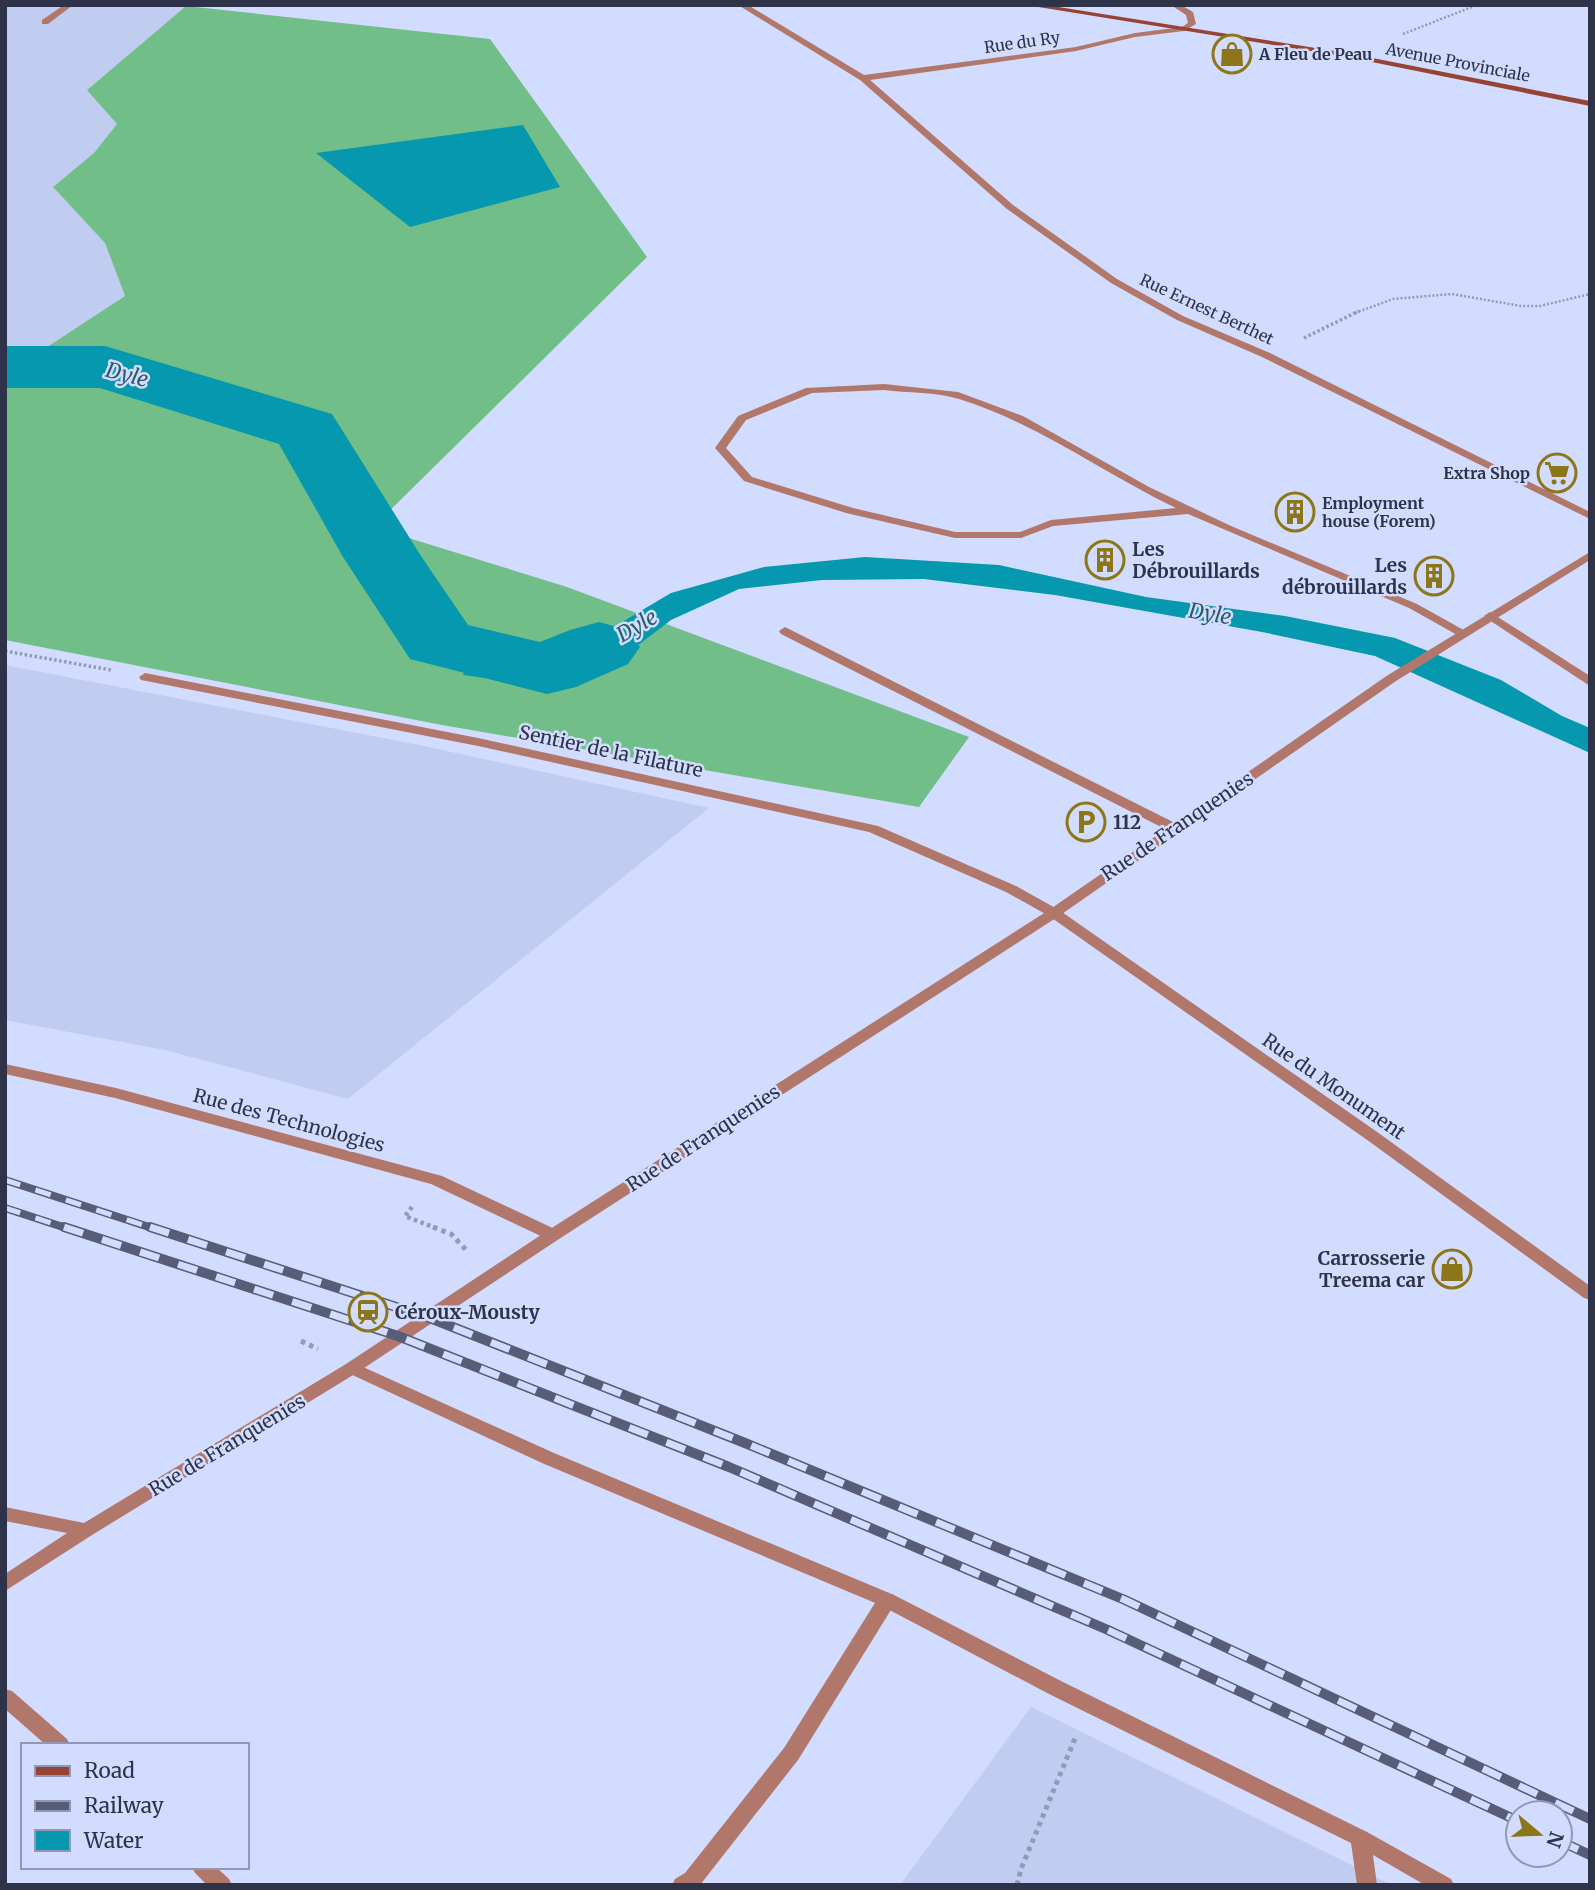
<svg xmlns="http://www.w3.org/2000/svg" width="1595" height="1890" font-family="Merriweather,serif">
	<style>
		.built { fill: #c1ccf1 }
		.forest { fill: #72be89 }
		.water { fill: #0598ae }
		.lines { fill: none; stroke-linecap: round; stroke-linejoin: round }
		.river { fill: #0598ae; fill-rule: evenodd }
		.path-far3 { stroke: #929ab7; stroke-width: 2.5; stroke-dasharray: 2 2; stroke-linecap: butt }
		.path-far2 { stroke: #929ab7; stroke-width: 3.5; stroke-dasharray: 2.5 2.5; stroke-linecap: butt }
		.path-far1 { stroke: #929ab7; stroke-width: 4.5; stroke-dasharray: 3.5 3.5; stroke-linecap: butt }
		.path { stroke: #929ab7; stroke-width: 5; stroke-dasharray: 4.5 4.5; stroke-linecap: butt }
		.service { fill: #b1776b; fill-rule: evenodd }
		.minor { fill: #b1776b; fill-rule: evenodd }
		.tertiary { fill: #b1776b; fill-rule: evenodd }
		.secondary { fill: #964333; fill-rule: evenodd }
		.rail-far1-casing { stroke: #575d76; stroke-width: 8 }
		.rail-casing { stroke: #575d76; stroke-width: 10 }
		.rail-far1 { stroke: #d2dcfe; stroke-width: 5; stroke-dasharray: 16; stroke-linecap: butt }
		.rail { stroke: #d2dcfe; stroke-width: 7; stroke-dasharray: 20; stroke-linecap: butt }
		.labels { text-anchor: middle; stroke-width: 5; stroke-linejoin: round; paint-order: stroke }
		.far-street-label { font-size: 16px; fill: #2e3349; stroke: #d2dcfe }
		.far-poi-label { font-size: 16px; font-weight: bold; fill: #2e3349; stroke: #d2dcfe; text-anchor: start }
		.poi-label { font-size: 19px; font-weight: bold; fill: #2e3349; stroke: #d2dcfe; text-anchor: start }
		.street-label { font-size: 19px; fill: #2e3349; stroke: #d2dcfe }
		.water-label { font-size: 21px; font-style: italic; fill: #295a64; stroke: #d2dcfe }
	</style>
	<rect width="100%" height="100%" fill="#d2dcfe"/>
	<!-- built -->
	<g class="built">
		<path d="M5,5L186,6L88,89L117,124L94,153L53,187L105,243L125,296L47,347L5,346Z"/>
		<path d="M5,665L419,745L709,808L348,1099L165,1050L5,1020Z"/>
		<path d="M1031,1707L1392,1885H900Z"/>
	</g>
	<!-- forest -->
	<path class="forest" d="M186,6L490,39L647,257L373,527L567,587L969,737L919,807L442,725L5,640V346L47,347L125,296L105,243L53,187L94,153L117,124L87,90Z"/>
	<!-- water -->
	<g class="water">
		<path d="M523,125L560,187L410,227L316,153Z"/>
		<path d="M865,557L999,565L1146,597L1285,616L1395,638L1501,680L1562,716L1590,728V753L1375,656L1262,632L1055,595L924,579L822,580L739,589L671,620L616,662L542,686L463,675L475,643L493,651L532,658L573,647L617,625L671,593L764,567Z"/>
	</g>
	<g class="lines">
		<!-- river -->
		<path class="river" d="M5,346H105L332,414L421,556L468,625L540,642L570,630L599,622L628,630L640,647L628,664L576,687L547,694L410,659L343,557L279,444L100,388H5Z"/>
		<!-- path-far3 -->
		<g class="path-far3">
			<path d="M1403,34L1477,5"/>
			<path d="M1355,313L1393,299L1452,294L1521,306H1540L1590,294"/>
		</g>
		<!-- path-far2 -->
		<g class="path-far2">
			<path d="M1304,338L1359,311"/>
			<path d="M5,651L111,670"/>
		</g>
		<!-- path-far1 -->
		<path class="path-far1" d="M412,1207L405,1216L438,1229"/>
		<!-- path -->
		<g class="path">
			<path d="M433,1227L451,1234L468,1252"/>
			<path d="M301,1341L318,1349"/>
			<path d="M1017,1885L1021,1869L1076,1736"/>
		</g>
		<!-- service -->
		<g class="service">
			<path d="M64,5H73L48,24H42V20Z"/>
			<path d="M884,384L958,392L1023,416L1149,487L1231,526L1417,604L1469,633L1467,636H1459L1409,608L1188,514L1053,526L1021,538H955L846,513L744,481L715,448L738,416L806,388ZM884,390C908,393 936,392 959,399C1037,423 1103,473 1176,508L1051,520L1020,532H955L853,508L752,477L726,448L746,420L812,393Z"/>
			<path d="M1490,612L1590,676V686L1486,618L1484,616Z"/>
			<path d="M785,627L1179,825L1181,828L1174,832L1169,831L781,634L779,631Z"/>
			<path d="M352,1362L554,1453L894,1595L1063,1682L1367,1832L1451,1879L1454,1885H1425L1373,1855L1377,1885H1357L1351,1843L1049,1694L880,1605L542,1463L346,1372L344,1368L346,1364Z"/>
		</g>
		<!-- minor -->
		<g class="minor">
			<path d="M738,5H748L864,75L1076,47L1135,33L1182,27L1188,23L1186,15L1171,5H1181L1193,12L1196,24L1184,31L1135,37L1076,51L870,80L1013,205L1117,279L1183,316L1270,353L1590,512V519L1262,357L1177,320L1111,283L1007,209L860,80Z"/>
			<path d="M145,673L478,738L878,826L1016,886L1059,910L1380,1134L1590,1286V1300L1584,1298L1370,1142L1049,916L1006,892L869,832L478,746L141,680L139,677Z"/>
			<path d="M5,1064L116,1088L442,1176L559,1231L561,1235L559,1239H547L431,1184L115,1098L5,1074Z"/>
			<path d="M887,1593L894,1595L896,1600L894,1605L798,1760L700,1885H672L675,1879L685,1873L784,1748L880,1595Z"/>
			<path d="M5,1689L12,1691L67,1739L70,1745H46L5,1709Z"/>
			<path d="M192,1867H216L229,1879L232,1885H207L195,1873Z"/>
		</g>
		<!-- tertiary -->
		<path class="tertiary" d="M1590,552V560L1396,681L1059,916L559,1239L358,1372L92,1535L5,1591V1574L67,1533L5,1521V1507L84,1523L346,1364L547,1231L1049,910L1388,675Z"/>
		<!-- secondary -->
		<path class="secondary" d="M1026,5H1046L1347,53L1590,101V106L1347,57Z"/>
		<defs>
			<g id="rail-far1">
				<path d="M5,1180L155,1229"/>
				<path d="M5,1208L69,1229"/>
			</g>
			<g id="rail">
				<path d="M64,1227L398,1336L729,1467L1108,1630L1518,1821"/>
				<path d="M150,1227L430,1318L745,1443L1125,1600L1590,1819"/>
				<path d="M1560,1841L1590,1855"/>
			</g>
		</defs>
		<!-- rail-far1 casing -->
		<use href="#rail-far1" class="rail-far1-casing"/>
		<!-- rail casing -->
		<use href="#rail" class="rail-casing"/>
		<!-- rail-far1 -->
		<use href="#rail-far1" class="rail-far1"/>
		<!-- rail -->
		<use href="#rail" class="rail"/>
	</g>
	<!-- icons -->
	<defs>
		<symbol id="shop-ring" viewBox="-11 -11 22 22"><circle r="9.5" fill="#d2dcfe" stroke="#8d7519" stroke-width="1.5"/><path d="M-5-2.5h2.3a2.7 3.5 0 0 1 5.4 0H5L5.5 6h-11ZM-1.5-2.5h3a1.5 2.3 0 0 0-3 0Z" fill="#8d7519"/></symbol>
		<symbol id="supermarket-ring" viewBox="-11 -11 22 22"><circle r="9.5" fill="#d2dcfe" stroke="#8d7519" stroke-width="1.5"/><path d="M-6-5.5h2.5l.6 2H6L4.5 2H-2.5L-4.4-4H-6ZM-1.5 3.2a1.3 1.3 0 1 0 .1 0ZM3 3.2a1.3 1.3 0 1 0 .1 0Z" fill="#8d7519"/></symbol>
		<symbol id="building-ring" viewBox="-11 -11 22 22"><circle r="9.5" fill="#d2dcfe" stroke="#8d7519" stroke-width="1.5"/><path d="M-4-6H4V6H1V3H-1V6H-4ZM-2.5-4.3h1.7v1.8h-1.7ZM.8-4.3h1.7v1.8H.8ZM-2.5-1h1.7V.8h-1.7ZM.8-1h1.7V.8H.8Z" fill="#8d7519"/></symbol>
		<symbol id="parking-ring" viewBox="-11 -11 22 22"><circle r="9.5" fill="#d2dcfe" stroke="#8d7519" stroke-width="1.5"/><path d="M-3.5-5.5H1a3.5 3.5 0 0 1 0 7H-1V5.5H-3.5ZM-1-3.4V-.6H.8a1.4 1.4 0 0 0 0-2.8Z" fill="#8d7519"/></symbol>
		<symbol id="station-ring" viewBox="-11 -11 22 22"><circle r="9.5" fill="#d2dcfe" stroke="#8d7519" stroke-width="1.5"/><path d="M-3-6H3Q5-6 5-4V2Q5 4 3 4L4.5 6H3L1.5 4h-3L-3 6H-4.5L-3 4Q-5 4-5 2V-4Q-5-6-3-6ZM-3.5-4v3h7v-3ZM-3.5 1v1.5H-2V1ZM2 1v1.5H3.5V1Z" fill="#8d7519"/></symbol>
	</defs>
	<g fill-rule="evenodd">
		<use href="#shop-ring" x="1210" y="32" width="44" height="44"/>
		<use href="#supermarket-ring" x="1535" y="451" width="44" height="44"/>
		<use href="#building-ring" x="1273" y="490" width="44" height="44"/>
		<use href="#building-ring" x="1083" y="538" width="44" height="44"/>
		<use href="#building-ring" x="1412" y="554" width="44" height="44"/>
		<use href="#parking-ring" x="1064" y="800" width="44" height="44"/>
		<use href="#shop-ring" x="1430" y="1247" width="44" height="44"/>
		<use href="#station-ring" x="346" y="1290" width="44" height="44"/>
	</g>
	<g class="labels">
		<!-- far-street labels -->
		<g class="far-street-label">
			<text transform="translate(1022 42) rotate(-8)" y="6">Rue du Ry</text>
			<text transform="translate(1458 62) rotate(11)" y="6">Avenue Provinciale</text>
			<text transform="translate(1207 309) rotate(25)" y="6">Rue Ernest Berthet</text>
		</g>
		<!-- far-poi labels -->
		<g class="far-poi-label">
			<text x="1259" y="60">A Fleu de Peau</text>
			<text x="1530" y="479" text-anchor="end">Extra Shop</text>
			<text x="1322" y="509">Employment<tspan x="1322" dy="18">house (Forem)</tspan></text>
		</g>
		<!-- poi labels -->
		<g class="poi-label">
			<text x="1132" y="556">Les<tspan x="1132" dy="22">Débrouillards</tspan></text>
			<text x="1407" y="572" text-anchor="end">Les<tspan x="1407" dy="22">débrouillards</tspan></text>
			<text x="1113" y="829">112</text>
			<text x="1425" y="1265" text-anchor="end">Carrosserie<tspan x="1425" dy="22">Treema car</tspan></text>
			<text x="395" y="1319">Céroux-Mousty</text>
		</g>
		<!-- street labels -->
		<g class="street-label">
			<text transform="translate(611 751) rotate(12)" y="7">Sentier de la Filature</text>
			<text transform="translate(1177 826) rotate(-34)" y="7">Rue de Franquenies</text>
			<text transform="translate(1334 1086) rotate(35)" y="7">Rue du Monument</text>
			<text transform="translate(289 1120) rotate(15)" y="7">Rue des Technologies</text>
			<text transform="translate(703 1138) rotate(-33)" y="7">Rue de Franquenies</text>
			<text transform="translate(227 1445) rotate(-31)" y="7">Rue de Franquenies</text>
		</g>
		<!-- water labels -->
		<g class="water-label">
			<text transform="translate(127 375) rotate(15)" y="7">Dyle</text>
			<text transform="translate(1210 614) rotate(10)" y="7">Dyle</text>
			<text transform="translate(637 626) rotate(-30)" y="7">Dyle</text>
		</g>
	</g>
	<!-- border -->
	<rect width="1595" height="1890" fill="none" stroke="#2e3349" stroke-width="14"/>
	<!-- legend -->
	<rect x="21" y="1743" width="228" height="126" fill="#d2dcfe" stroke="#9098b6" stroke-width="2"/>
	<rect x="35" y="1766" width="35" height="10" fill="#964333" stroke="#9098b6" stroke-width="2"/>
	<text x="84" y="1778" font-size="21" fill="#2e3349">Road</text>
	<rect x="35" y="1801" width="35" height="10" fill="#575d76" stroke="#9098b6" stroke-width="2"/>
	<text x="84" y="1813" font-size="21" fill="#2e3349">Railway</text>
	<rect x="35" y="1830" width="35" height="21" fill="#0598ae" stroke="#9098b6" stroke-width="2"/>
	<text x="84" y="1848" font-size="21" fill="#2e3349">Water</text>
	<!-- north arrow -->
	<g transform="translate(1539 1834) rotate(109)"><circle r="33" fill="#d2dcfe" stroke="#9098b6" stroke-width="2"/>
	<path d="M0-5L12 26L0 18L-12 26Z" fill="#8d7519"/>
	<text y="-10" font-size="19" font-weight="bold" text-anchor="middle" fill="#2e3349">N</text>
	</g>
</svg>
